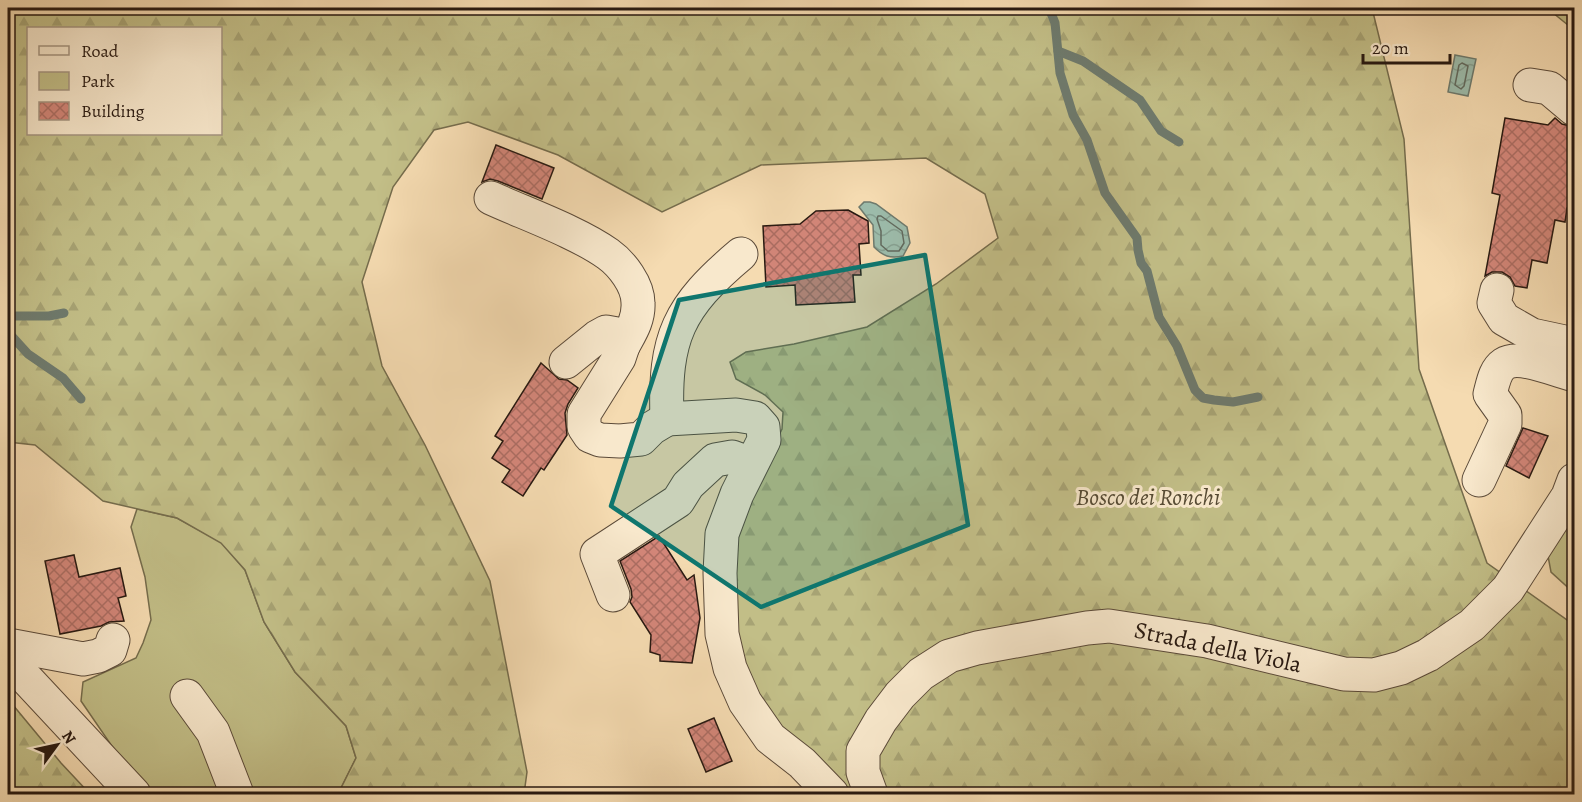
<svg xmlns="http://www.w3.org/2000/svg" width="1582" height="802" font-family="Alegreya,serif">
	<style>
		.green { fill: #c2be87; stroke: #756c4c; stroke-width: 1.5 }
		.forest { fill: url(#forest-firs); stroke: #756c4c; stroke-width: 1.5; fill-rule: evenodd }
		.water { fill: url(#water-waves); stroke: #6e7a6d; stroke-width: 1.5 }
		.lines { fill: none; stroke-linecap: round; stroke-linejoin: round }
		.shore { stroke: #626a5e; stroke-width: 1.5 }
		.stream { stroke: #6e7a6d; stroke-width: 9 }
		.building { fill: url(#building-cross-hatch); stroke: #281911; stroke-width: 1.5 }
		.minor-casing { stroke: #5b4a39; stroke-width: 35 }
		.minor { stroke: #f8e8cc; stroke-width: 33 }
		.marked { fill: #0f766e; fill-opacity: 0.2; stroke: #0f766e; stroke-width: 4.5; stroke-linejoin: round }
		.labels { text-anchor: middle; stroke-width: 6; stroke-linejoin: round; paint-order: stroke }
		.park-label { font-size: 24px; font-style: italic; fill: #564b34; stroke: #f8e8cc }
		.street-label { font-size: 24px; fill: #281911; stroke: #f8e8cc }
	</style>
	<defs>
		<pattern id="forest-firs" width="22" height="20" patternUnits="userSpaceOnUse" patternTransform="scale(1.5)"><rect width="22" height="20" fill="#c2be87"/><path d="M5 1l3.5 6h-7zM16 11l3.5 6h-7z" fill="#a7a374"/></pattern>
		<pattern id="water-waves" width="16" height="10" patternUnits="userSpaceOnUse" patternTransform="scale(1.5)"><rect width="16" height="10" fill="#9cbbaa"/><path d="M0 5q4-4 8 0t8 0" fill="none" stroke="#86a091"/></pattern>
		<pattern id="building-cross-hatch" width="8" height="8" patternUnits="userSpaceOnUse" patternTransform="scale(1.5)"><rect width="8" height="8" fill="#d38679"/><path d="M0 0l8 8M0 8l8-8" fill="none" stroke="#ab6d62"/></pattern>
	</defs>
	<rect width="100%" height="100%" fill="#f5dbb1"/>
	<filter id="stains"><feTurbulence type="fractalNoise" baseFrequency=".00333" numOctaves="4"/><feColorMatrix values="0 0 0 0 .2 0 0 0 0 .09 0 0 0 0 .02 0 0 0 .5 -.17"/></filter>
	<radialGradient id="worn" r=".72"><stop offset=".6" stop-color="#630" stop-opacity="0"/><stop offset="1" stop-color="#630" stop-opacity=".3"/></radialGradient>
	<!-- green -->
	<g class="green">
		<path d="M137,509L177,518L221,542L245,570L264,622L295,672L346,726L356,758L340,790L335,794H148L129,771L81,701L83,682L136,658L143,643L151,620L145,577L131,527Z"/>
		<path d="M1574,510V593L1551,572L1548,556Z"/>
	</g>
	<!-- forest -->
	<g class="forest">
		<path d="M8,8H1372L1404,139L1419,369L1487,563L1574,625V794H851L774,724L750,688L735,642L737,521L782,429L783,412L765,395L736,379L730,362L746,352L794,344L867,327L936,284L998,238L985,194L926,158L761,165L662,212L558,155L468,122L434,130L393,187L362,282L382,366L425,445L490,581L527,772L524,794H335L340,790L356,758L346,726L295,672L264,622L245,570L221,543L177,518L103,501L35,445L8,442ZM28,28H220V134H28Z"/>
		<path d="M1547,8H1574V30Z"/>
		<path d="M8,699L61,763L90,794H8Z"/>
	</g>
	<!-- water -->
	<g class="water">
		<path d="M1455,55L1476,59L1468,96L1448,92Z"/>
		<path d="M864,202H870L876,204L907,227L910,243L903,256C890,259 883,256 874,247L873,225L859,207Z"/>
	</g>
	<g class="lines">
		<!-- shore -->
		<g class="shore">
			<path d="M1462,63L1468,66L1464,86L1461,89L1455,85L1459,65Z"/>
			<path d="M878,216H881L902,231L904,243L899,251H888L881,245V231L877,219Z"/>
		</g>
		<!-- stream -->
		<g class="stream">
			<path d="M1049,8L1055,23L1060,73L1073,115L1087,140L1105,193L1137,238L1138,250L1141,263L1147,271L1159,317L1177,346L1195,390L1203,398L1214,400L1233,402L1258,397"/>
			<path d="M1058,51L1083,61L1140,100L1161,131L1179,142"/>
			<path d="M8,316H49L64,313"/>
			<path d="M8,332L28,354L63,378L81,399"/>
		</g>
	</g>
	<!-- building -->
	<g class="building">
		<path d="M1505,118L1548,125L1555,118L1562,124L1575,127V209L1567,208L1565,222L1555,220L1547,263L1532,260L1527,288L1515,286L1510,277L1502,272H1492L1485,276L1500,195L1492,193Z"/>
		<path d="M496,145L554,168L542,199L498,181L490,179L482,182Z"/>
		<path d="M848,210L868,221L869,243L859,244L861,275H853L855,302L796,305L795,285L766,287L763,226L800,224L816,211Z"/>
		<path d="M541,363L559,379L567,380L578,388L568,404L565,413L567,435L544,470L541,468L523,496L502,482L510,470L492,458L503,441L495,436Z"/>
		<path d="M1523,428L1548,436L1529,478L1506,466Z"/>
		<path d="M659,536L687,580L694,575L700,618L692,663L660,661V655L650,652L651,635L630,602L632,597L631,589L620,561Z"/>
		<path d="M74,555L79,577L120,568L126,596L118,598L124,621L109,622L101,626L60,634L45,561Z"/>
		<path d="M714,718L732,761L706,772L688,729Z"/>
	</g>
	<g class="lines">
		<defs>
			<g id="minor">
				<path d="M1530,85L1549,88L1574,109"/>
				<path d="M491,198C526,214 577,232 608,254C622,264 638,285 638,303C639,320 630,333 623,346"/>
				<path d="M741,254C678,307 664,337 667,419L736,415L755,418L763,427L764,440L737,494L722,534L720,573L722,634L730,668L745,702L770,738L802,763L832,794"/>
				<path d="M1497,290L1494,303L1504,319L1532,335L1574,344"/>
				<path d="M566,362L597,337L606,332L617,334L623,346L619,358L584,414V427L590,436L600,440L620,441L641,439L652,428L667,419"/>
				<path d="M1479,480L1505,424V415L1490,394C1493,383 1495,370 1504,364C1519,354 1558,371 1574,375"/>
				<path d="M613,595L597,554L678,501L688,485L715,460L732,457L751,464"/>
				<path d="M8,645L83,659L98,656L110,650L113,640"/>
				<path d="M8,659L134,794"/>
				<path d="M187,696L213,732L237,794"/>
				<path d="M871,794L863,772V751L881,720L900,695L921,674L949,656L977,648L1087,628L1109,626L1207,641L1344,674L1374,675L1401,668L1428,655L1472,625L1508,589L1568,496L1574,480"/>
			</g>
		</defs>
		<!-- minor casing -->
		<use href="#minor" class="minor-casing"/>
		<!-- minor -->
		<use href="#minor" class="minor"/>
	</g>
	<!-- marked area -->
	<path class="marked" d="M925,255L968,525L761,607L611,506L679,300Z"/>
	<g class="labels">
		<!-- park labels -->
		<g class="park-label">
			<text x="1148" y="505">Bosco dei Ronchi</text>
		</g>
		<!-- street labels -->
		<g class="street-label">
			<text transform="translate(1218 647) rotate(12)" y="8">Strada della Viola</text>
		</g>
	</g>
	<!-- margin -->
	<rect width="1582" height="802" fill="none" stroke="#f5dbb1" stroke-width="30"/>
	<rect x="9" y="9" width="1564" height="784" fill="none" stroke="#281911" stroke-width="3"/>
	<rect x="15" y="15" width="1552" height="772" fill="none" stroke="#281911" stroke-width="1.5"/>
	<!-- legend -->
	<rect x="27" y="27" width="195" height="108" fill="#f8e8cc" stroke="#a59581" stroke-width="1.5"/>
	<rect x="39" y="46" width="30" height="9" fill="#f8e8cc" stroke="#a59581" stroke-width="1.5"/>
	<text x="81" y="57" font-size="18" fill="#281911">Road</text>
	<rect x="39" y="72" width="30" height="18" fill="#c2be87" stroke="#a59581" stroke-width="1.5"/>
	<text x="81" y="87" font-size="18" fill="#281911">Park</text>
	<rect x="39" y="102" width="30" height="18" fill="url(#building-cross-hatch)" stroke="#a59581" stroke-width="1.5"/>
	<text x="81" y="117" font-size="18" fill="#281911">Building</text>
	<!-- north arrow -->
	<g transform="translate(57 745) rotate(57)" stroke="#f8e8cc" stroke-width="4.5" paint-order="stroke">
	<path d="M0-4.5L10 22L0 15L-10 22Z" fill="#281911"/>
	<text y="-9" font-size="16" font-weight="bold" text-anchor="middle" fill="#281911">N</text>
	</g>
	<!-- scale -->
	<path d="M1363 54v9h87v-9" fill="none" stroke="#281911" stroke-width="3"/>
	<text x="1372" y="54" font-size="18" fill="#281911" stroke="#f8e8cc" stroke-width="4.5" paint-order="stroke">20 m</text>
	<rect width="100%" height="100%" filter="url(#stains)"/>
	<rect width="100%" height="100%" fill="url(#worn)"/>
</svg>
